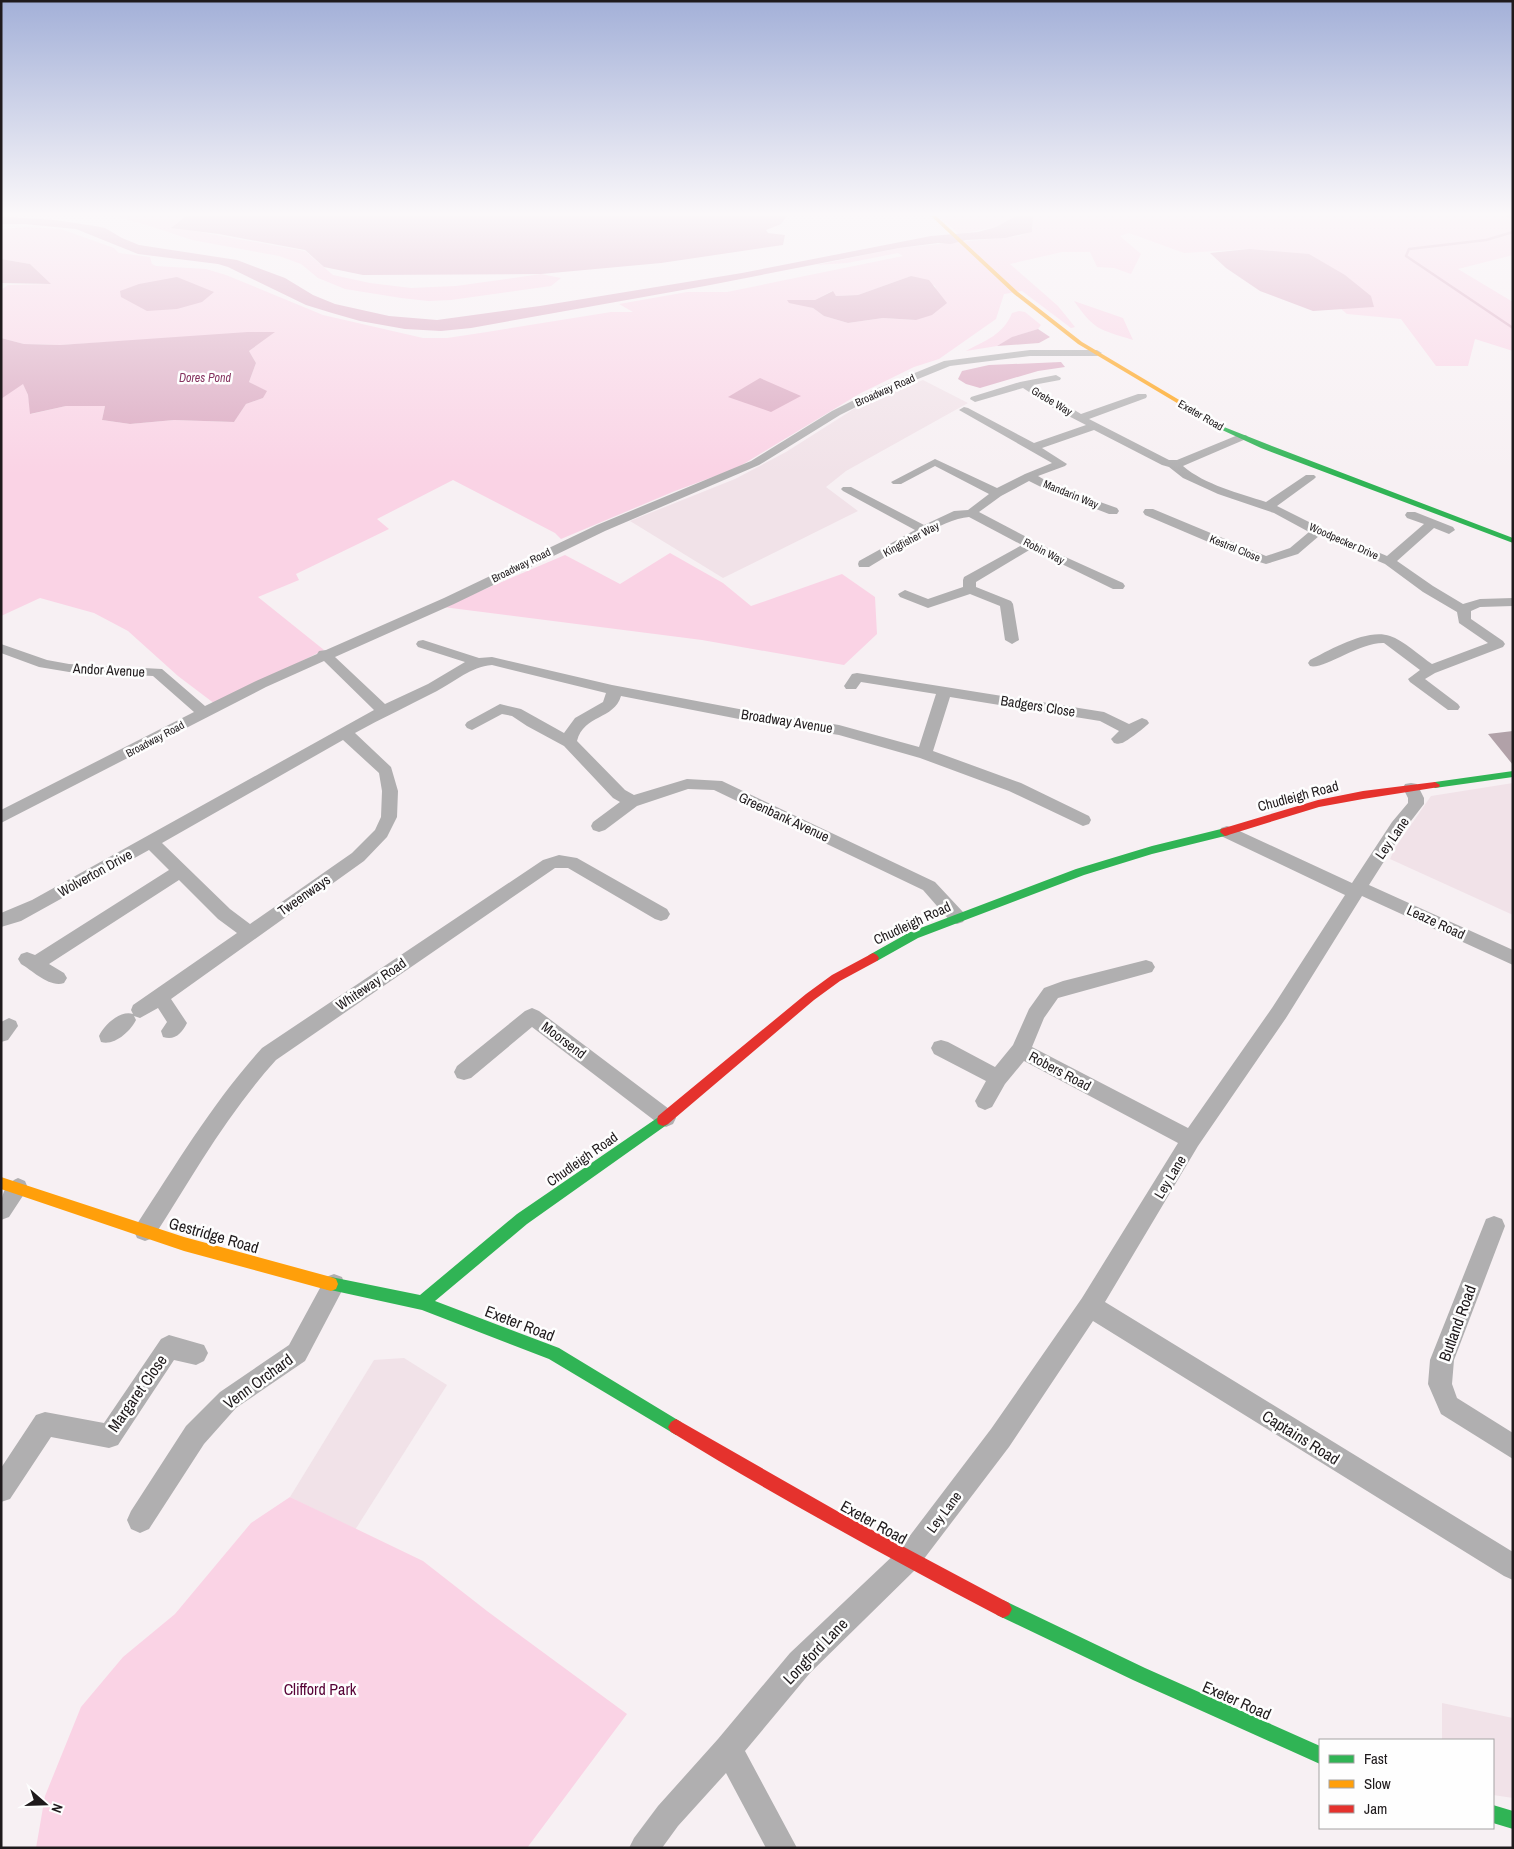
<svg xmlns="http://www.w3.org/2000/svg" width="1514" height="1849" font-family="'Archivo Narrow',sans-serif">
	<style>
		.built { fill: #f1e2e8 }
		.green { fill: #fad3e5; fill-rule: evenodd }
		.water { fill: #dba9c1 }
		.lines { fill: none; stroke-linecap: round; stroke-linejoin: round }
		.stream { stroke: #dba9c1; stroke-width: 2.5 }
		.building { fill: #b1a1a8 }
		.street { fill: #b0afb0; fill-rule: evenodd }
		.fast { fill: #30b455; fill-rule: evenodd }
		.slow { fill: #ff9f0a; fill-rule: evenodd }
		.jam { fill: #e5322d; fill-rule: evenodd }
		.labels { text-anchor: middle; stroke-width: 5; stroke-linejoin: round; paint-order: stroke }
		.far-street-label { font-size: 11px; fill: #1f1a1c; stroke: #fefefe }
		.far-water-label { font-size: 12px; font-style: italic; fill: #863460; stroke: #fefefe }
		.street-label { font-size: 14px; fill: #1f1a1c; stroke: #fefefe }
		.near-street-label { font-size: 16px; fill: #1f1a1c; stroke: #fefefe }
		.near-park-label { font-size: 16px; fill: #570337; stroke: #fefefe }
	</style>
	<rect width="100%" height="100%" fill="#f7f0f3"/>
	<!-- built -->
	<g class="built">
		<path d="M923,380L968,403L846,471L826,487L858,511L723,578L630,521L735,479L786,452L871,398Z"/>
		<path d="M1513,783V915L1390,859L1395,848L1431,796Z"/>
		<path d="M404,1358L447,1385L355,1530L290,1497L374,1360Z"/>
		<path d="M1442,1703L1513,1718V1798L1493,1795V1740H1442Z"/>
	</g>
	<!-- green -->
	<g class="green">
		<path d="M114,216H186L172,227L305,251L333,275L370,283L411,288L456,286L541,274L561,278L551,286L451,300L428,301L401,298L345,289L318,278L301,264L279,256L192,240L147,225Z"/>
		<path d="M938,216H1016V217L996,227L959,234Z"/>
		<path d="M1033,216H1513V255L1458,269L1513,302V351L1475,339L1468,366H1436L1401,319L1347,314L1340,308L1374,307L1249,249L1184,253L1129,233L1120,236L1141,254L1131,274L1114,268L1097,267L1090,252H1062L1010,264L1058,306L1075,327L1071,328L1022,291L1004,294L996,319L939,359L914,367L859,394L737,468L675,491L561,539L555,533L453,480L377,519L389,529L296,574L299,580L258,597L324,650L215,704L178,676L128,631L94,613L40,598L1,616V399L23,383L28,395L31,414L66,406H105L102,420L130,424L174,420L234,422L246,404L263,398L266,391L249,382L256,363L249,351L274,332L60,345L24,344L1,338V290L8,285L50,284L30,264L1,259V229L26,227L61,229L114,248L119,253L150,257L152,264L156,266L206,269L226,275L323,315L423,338H447L487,332L611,312H633L619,304L687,292H727L903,256L898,253L847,263L816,265L899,248L1020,236L1033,229ZM911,276L935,286L937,292L916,320L883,318L848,323L824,316L813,308L787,300H815L832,291L836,296L858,295Z"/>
		<path d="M1074,301L1123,318L1133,340C1099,329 1095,331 1074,301Z"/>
		<path d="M1019,311L1025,312L1041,325L1038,329L1013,337L997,346L966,351C986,340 1003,335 1012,313Z"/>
		<path d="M670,553L723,583L751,606L842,574L875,597L877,634L844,665L702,640L443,607L565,555L620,584Z"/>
		<path d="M290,1497L423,1561L487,1611L627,1714L527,1848H36L45,1796L81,1707L123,1657L175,1614L251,1523Z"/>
	</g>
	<!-- water -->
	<g class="water">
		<path d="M186,216H787L781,224L766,230L768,233L785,235L783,245L661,263L541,274L363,275L324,267L305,250L219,234L171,228Z"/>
		<path d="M1016,216H1033L1032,232L1005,238L966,240L951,244L938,243L899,248L705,286L471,328L441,331L405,329L360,321L332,313L306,305L228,267L218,264L138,254L76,229L24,224H1V217H9L55,220L95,226L105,228L122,238L139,245L237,260L285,278L313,295L335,304L389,316L437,320L540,306L742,273L931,236L978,232L996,227Z"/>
		<path d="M1249,249L1309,254L1345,275L1371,296L1374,307L1313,311L1260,291L1226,268L1210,253Z"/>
		<path d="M1,259L30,264L51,284L1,283Z"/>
		<path d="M911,276L929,280L947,303L932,315L916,320L883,318L848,323L824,316L813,308L789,303L787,300H815L833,291L836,296L858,295Z"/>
		<path d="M177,277L214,292L202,302L177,309L147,311L121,297L120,291L139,284Z"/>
		<path d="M1038,329L1050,337L1039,343L997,346L1012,337Z"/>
		<path d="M248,332H275L249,351L256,363L249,382L267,391L263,398L246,404L234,422L174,420L130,424L102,420L105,406H66L30,414L28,395L23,384L1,399V338L24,344L60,345Z"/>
		<path d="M1061,362L1065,367L1038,371L980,388L966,384L958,379L962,371L989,365Z"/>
		<path d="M760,378L801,396L771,412L728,397Z"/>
	</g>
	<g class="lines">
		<!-- stream -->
		<g class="stream">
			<path d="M1508,216L1513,218"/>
			<path d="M1513,232L1486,240L1409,249L1406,256L1513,328"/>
		</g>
	</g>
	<!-- building -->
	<path class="building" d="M1513,731V765L1488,734Z"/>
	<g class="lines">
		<!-- street -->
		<g class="street">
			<path d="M1030,350H1097L1102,353L1097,356H1030L950,366L886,392L840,415L759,465L605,531L454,604L335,657L385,704L428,684L465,662L418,647L416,644L418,641L423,640L479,658L492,657L612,685L739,709L839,725L919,747L936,694L861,682L856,689H846L844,686L852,674L857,673L1104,712L1129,724L1142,718L1147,720L1149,723C1147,726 1126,742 1122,743C1118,744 1117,744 1114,743L1111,739L1119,731L1100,721L950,697L933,751L1021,783L1089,816L1091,820L1089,824L1083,826L1009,791L920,758L839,735L739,719L621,696C614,720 584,714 577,741L625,790L634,795L687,779L722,781L935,882L963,912L966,917L963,922L957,924L951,922L923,890L714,790L688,789L637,806L605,830L599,832L593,830L591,826L593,822L620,802L613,798L564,746L527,726L512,716L502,714L472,730L467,728L465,725L467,722L500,704L521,709L564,733L575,718L603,702L606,693L492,665C470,667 456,681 437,691C410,705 382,718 355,733L391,767L398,791L397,817L387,837L364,861L171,999L187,1023C182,1033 175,1041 163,1037L161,1031L167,1022L158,1008L140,1018L134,1016L136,1020C130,1032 114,1046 101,1042L99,1036C104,1025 120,1010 133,1014L131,1010L133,1005L237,933L218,919L179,880L49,964L64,973L67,978L64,983C50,988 33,971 21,964L18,959L21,954L27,952L35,955L169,870L149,850L21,921L1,927V913L32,900L374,710L324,661L266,687L1,823V810L194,712L153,676L69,672L39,667L1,653V644L47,660L69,664L162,669L205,706L256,681L317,654L319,651L326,650L444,598L597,525L751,461L832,411L878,388L944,361ZM343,740L379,773L382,791L381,817L375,830L352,853L250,924L230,909L162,843Z"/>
			<path d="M1056,375L1061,378L1060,380L1033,385L1081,414L1138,394H1146L1147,396L1146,398L1089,419L1169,460H1177L1238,435H1246L1248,437L1246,439L1183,466C1205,485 1239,493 1266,502L1306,475H1314L1316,477L1314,479L1277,506L1321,528L1387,556L1424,524L1407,518L1405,515L1407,512H1415L1453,527L1455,530L1449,534L1434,528L1397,561L1433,586L1463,604L1480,599L1513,598V606L1480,607L1471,611V619L1503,641L1505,644L1503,647L1435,673L1425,679L1458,704L1460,707L1458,710H1448L1410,682L1408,679L1420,670L1384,643C1359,642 1324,670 1310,666L1308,663L1310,660C1330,650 1367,628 1390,636C1403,640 1420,656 1432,664L1488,643L1459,623L1457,612L1423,592L1385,564L1319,536L1298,554L1266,564L1246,558L1145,515L1143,512L1145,509H1153L1266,556L1290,548L1309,532L1274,513L1218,494L1183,478L1169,467L1162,465L1094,430L1042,448L1067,464L1065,466L1038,476L1055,486L1117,508L1119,511L1117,514H1109L1047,490L1029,481L1001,496L979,512L1061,555L1123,583L1125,586L1123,589H1113L1031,549L976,582V587L1011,601L1013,604L1019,640L1012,644L1005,640L1000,606L970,594L928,608L900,597L898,594L905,590L928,599L963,587V580L964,577L1022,545L969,517C942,519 894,552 869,567H859L858,564L859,561L915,530L843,491L841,489L843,487H851L924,525L954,511L968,510L989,494L935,466L901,484H893L891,482L935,459L997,488L1025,474L1052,463L959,410L964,407L968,408L1034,443L1086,425L1055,409L1023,388L975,402L970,399L971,397L1020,382Z"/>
			<path d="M1411,783L1417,784L1424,798V804L1404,830L1369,885L1513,950V965L1362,896L1286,1018L1198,1146L1105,1302L1513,1552V1580L1504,1576L1093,1321L1009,1447L917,1568L810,1673L745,1751L797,1848H766L726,1773L678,1826L662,1848H629L634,1838L658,1806L718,1739L790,1653L899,1550L991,1429L1082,1298L1178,1143L1024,1061L1005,1084L992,1107L985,1110L978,1107L975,1101L986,1081L934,1054L931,1048L934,1042L941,1040L948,1042L995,1067L1013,1045L1029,1009L1044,988L1063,981L1146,960L1152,962L1155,967L1152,972L1058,998L1044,1018L1032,1047L1188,1128L1272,1008L1345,895L1221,836L1219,832L1221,828L1227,826L1233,828L1352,883L1392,822L1408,803V798L1403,788L1405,784Z"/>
			<path d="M559,855L577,858L667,909L670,914L667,919L661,921L655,919L568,868H555L276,1060C227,1114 192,1177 153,1238L145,1241L137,1238L134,1231L137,1224C177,1163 213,1102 262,1048L543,860Z"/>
			<path d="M532,1008L539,1011L673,1112L676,1118L673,1124L666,1127L659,1124L532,1027L471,1078L464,1080L457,1078L454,1072L457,1066L525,1011Z"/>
			<path d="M9,1018L16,1021L18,1026L8,1040L1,1042V1022Z"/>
			<path d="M18,1178L25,1181L28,1188L9,1217L1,1220C1,1202 0,1186 18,1178Z"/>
			<path d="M1494,1216L1502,1219L1505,1226L1454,1360L1452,1384L1457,1398L1513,1433V1459L1441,1414L1428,1384L1430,1360L1486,1219Z"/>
			<path d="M334,1274L342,1277L345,1285L305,1361L236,1408L204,1444L149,1529L140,1533L131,1529L127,1520L131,1511L186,1426L220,1392L289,1345L326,1277Z"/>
			<path d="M169,1335L204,1345L208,1353L204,1361L196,1365L174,1360L118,1445L109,1448L51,1437L10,1499L1,1502V1468L36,1415L45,1412L104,1423L161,1339Z"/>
		</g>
		<!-- fast -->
		<g class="fast">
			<path d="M1179,400L1224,427L1267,444L1513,538V543L1261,448L1220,429L1177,403V401Z"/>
			<path d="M1513,771V777L1435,788L1430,785L1435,782Z"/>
			<path d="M1225,828L1229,829L1230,832L1229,835L1152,854L1084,875L918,938L877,961H869L867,958L869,955L910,932L1076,869L1152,846Z"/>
			<path d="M663,1114L668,1116L669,1120L668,1124L527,1224L435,1301L559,1348L681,1422L684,1427L681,1432L676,1435L671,1432L549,1359L422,1310L326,1289L324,1284L326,1279L331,1277L420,1295L517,1214Z"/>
			<path d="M1003,1600L1145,1668L1320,1746V1764L1133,1680L997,1615L994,1609L997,1603Z"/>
			<path d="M1493,1805L1513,1811V1829L1493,1823Z"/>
		</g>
		<!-- slow -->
		<g class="slow">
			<path d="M931,216H936L1018,292L1082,342L1181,401V403H1177L1078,344L1014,294Z"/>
			<path d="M1,1177L184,1237L331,1277L336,1279L338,1284L336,1289L331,1291L184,1251L1,1189Z"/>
		</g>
		<!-- jam -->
		<g class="jam">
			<path d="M1435,782L1440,785L1439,787L1363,799L1319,807L1225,836L1220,832L1221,829L1318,800L1363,791Z"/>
			<path d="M873,953L877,955L879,958L877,961L840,981L814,1000L668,1124L663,1126L658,1124L657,1120L658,1116L806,994L832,975Z"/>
			<path d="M676,1419L844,1515L1009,1603L1012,1609L1009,1615L1003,1618L997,1615C887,1557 777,1497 671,1432L668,1427L671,1422Z"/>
		</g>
	</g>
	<!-- sky -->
	<linearGradient id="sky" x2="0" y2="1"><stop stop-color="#a3b0d8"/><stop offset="0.45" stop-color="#fbf8fa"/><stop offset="1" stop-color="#fbf8fa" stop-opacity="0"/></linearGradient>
	<rect width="1514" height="475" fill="url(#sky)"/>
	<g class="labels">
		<!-- far-street labels -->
		<g class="far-street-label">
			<text transform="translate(885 390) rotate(-24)" y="4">Broadway Road</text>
			<text transform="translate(1052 401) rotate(31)" y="4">Grebe Way</text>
			<text transform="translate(1201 415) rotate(30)" y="4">Exeter Road</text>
			<text transform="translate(1071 494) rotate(22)" y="4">Mandarin Way</text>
			<text transform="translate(911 539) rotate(-28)" y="4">Kingfisher Way</text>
			<text transform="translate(1344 541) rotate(24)" y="4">Woodpecker Drive</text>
			<text transform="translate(1235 548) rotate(22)" y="4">Kestrel Close</text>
			<text transform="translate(1044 551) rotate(27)" y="4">Robin Way</text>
			<text transform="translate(521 565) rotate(-26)" y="4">Broadway Road</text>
			<text transform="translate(155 739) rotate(-28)" y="4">Broadway Road</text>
		</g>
		<!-- far-water labels -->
		<g class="far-water-label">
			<text x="205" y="382">Dores Pond</text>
		</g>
		<!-- street labels -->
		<g class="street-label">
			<text transform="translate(109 670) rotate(3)" y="5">Andor Avenue</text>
			<text transform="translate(1038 706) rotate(9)" y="5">Badgers Close</text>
			<text transform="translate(787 721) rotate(9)" y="5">Broadway Avenue</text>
			<text transform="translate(1298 796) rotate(-15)" y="5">Chudleigh Road</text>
			<text transform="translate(784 817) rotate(25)" y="5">Greenbank Avenue</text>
			<text transform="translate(1392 838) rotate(-55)" y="5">Ley Lane</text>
			<text transform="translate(95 873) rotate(-29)" y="5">Wolverton Drive</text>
			<text transform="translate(304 895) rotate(-35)" y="5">Tweenways</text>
			<text transform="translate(1436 922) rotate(25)" y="5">Leaze Road</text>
			<text transform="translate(912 923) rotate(-25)" y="5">Chudleigh Road</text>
			<text transform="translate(371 984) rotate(-34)" y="5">Whiteway Road</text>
			<text transform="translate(564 1040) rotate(37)" y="5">Moorsend</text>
			<text transform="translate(1060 1071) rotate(28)" y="5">Robers Road</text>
			<text transform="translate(582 1159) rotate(-35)" y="5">Chudleigh Road</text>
			<text transform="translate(1170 1177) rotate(-59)" y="5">Ley Lane</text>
			<text transform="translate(944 1512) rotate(-53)" y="5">Ley Lane</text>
		</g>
		<!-- near-street labels -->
		<g class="near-street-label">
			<text transform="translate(214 1235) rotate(16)" y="6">Gestridge Road</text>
			<text transform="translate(520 1323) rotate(21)" y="6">Exeter Road</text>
			<text transform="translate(1457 1323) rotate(-70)" y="6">Butland Road</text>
			<text transform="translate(258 1381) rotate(-36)" y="6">Venn Orchard</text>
			<text transform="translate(137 1393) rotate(-55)" y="6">Margaret Close</text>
			<text transform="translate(1301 1437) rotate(32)" y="6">Captains Road</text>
			<text transform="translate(874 1522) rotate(29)" y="6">Exeter Road</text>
			<text transform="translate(815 1651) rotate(-46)" y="6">Longford Lane</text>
			<text transform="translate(1237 1700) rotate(24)" y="6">Exeter Road</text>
		</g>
		<!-- near-park labels -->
		<g class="near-park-label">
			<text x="320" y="1695">Clifford Park</text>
		</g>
	</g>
	<!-- border -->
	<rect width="1514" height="1849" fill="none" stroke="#1f1a1c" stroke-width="5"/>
	<!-- legend -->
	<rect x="1319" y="1739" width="175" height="90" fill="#fefefe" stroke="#a5a3a4"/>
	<rect x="1329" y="1755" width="25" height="8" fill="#30b455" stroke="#a5a3a4"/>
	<text x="1364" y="1764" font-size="15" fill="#1f1a1c">Fast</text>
	<rect x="1329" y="1780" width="25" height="8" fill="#ff9f0a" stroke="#a5a3a4"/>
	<text x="1364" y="1789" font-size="15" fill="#1f1a1c">Slow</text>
	<rect x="1329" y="1805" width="25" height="8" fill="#e5322d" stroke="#a5a3a4"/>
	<text x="1364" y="1814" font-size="15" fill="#1f1a1c">Jam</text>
	<!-- north arrow -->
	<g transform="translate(45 1804) rotate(110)" stroke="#fefefe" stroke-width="4" paint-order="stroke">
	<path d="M0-4L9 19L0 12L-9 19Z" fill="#1f1a1c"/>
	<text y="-8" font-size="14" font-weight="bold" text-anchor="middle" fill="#1f1a1c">N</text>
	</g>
</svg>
